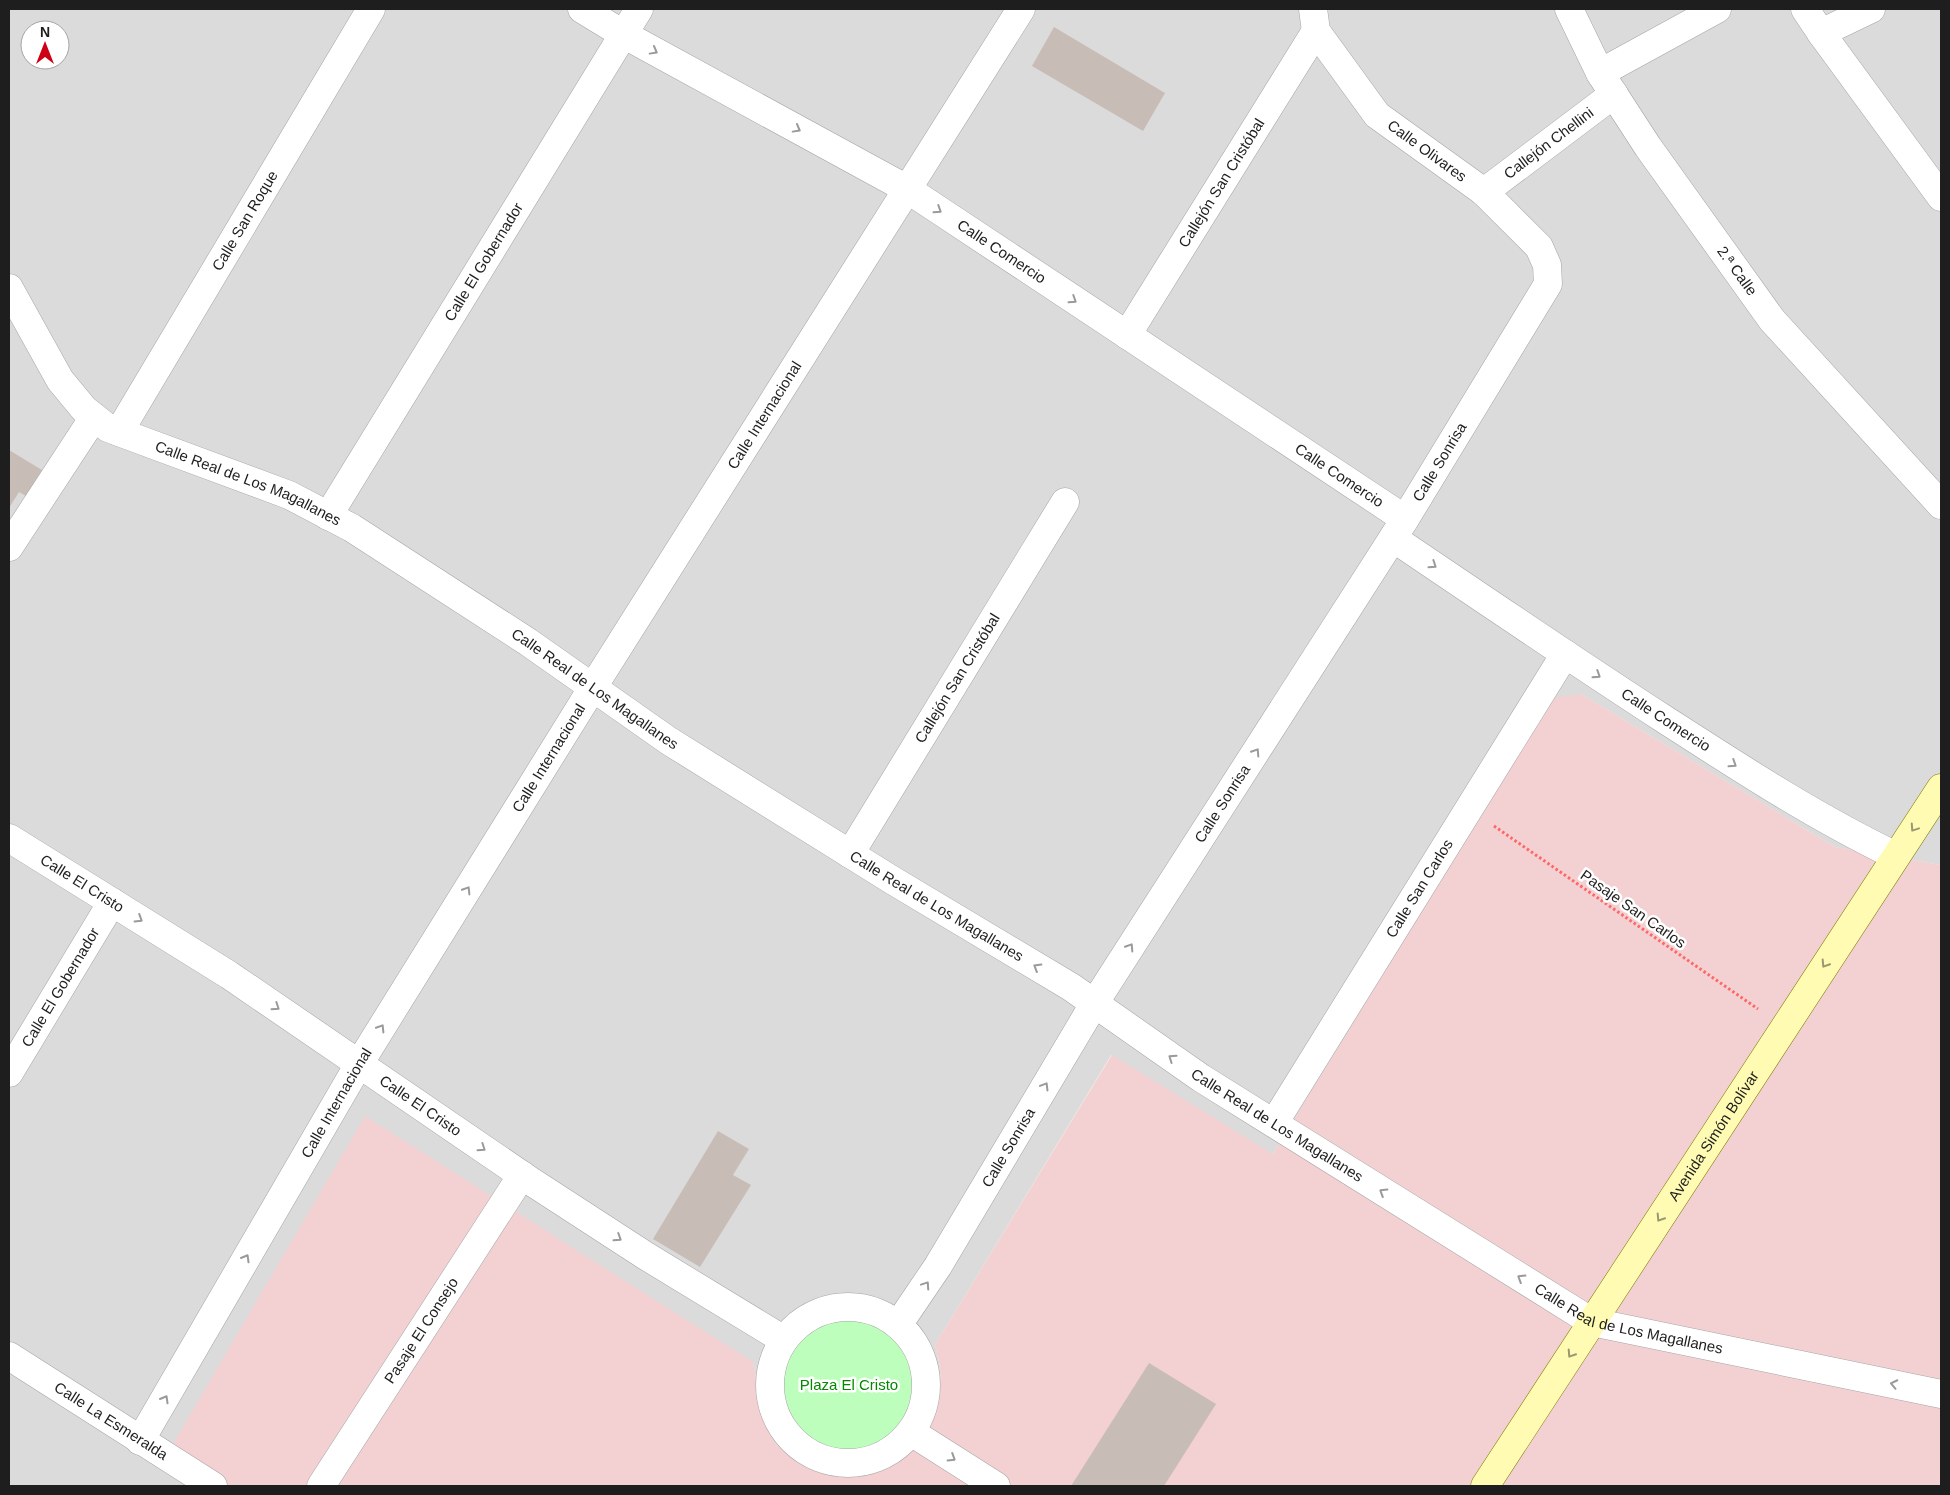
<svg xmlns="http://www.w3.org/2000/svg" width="1950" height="1495" font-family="Arial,sans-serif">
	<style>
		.residential { fill: #dcdbdb; fill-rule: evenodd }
		.commercial { fill: #f3d1d3 }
		.park { fill: #befebc }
		.building { fill: #c8bcb6 }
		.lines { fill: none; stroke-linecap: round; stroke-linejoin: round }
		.minor-casing { stroke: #a5a5a5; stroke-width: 29 }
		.secondary-casing { stroke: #7a7b00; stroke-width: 29 }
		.path { stroke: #f66; stroke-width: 3; stroke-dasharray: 2.5 2.5; stroke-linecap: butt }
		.minor { stroke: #fff; stroke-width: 28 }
		.secondary { stroke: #fffbb3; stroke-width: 28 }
		.oneway { stroke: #9a9a9a }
		.oneway2 { stroke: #9a9870 }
		.labels { text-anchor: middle; stroke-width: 5; stroke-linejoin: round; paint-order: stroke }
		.street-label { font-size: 15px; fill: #1e1e1e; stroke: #fff }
		.park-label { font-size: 15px; fill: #048701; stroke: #fff }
	</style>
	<rect width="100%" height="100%" fill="#f0ebe3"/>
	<!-- residential -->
	<path class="residential" d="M9,9H1941V865L1835,847L1581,694L1272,1155L1111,1055L935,1345L939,1361L941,1381L930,1421L915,1445L891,1466L863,1474H832L801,1465L776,1444L765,1421L753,1362L170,1449L228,1486H9ZM30,30H60V60H30Z"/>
	<!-- commercial -->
	<path class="commercial" d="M1581,694L1835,847L1941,865V1486H228L170,1449L365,1116L753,1362L765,1421L776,1444L801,1465L832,1474H863L891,1466L915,1445L930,1421L941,1381L939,1361L935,1345L1112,1055L1273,1154L1551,698Z"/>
	<!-- park -->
	<circle class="park" cx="848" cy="1385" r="67"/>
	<!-- building -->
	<g class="building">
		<path d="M1054,27L1165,93L1143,131L1032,66Z"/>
		<path d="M9,450L42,470L26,496L19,492L9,508Z"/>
		<path d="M718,1131L749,1149L733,1175L751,1185L700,1267L653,1239Z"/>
		<path d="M1149,1363L1216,1404L1164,1486H1071Z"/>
	</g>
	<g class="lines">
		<defs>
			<g id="minor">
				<path id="s1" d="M582,9L623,34L907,189L1405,519"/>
				<path d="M1569,9L1600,73L1648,147L1772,320L1941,505"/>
				<path d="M1805,9L1821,33L1941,197"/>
				<path d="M1821,33L1871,9"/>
				<path d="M1600,73L1717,9"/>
				<path id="s2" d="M1484,192L1614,94"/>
				<path id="s3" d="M9,288L60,380L84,409L108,428L289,495L352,528L528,642L669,741L892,880L1071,987L1201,1078L1592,1322L1941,1394"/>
				<path id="s4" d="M1127,335L1316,31"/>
				<path id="s5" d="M119,432L371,9"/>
				<path id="s6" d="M328,516L639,9"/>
				<path id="s7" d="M1393,538C1483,599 1573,660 1664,719C1740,768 1815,817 1896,856"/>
				<path d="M9,547L94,417"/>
				<path id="s8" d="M9,838L229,975L532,1182L646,1256L784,1340"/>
				<path id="s9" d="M850,854L1065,502"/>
				<path id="s10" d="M9,1073L112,902"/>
				<path id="s11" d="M1274,1123L1565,654"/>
				<circle cx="848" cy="1385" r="78"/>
				<path id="s12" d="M898,1325L938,1266L1094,1004L1405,519L1548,284L1547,265L1539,247L1484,192L1377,115L1316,31L1313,9"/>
				<path id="s13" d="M9,1356L213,1486"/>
				<path d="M911,1432L996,1486"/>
				<path id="s14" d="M140,1441L359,1064L593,687L1021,9"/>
				<path id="s15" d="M321,1486L522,1175"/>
			</g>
			<g id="secondary">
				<path id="s16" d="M1485,1486L1941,788"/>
			</g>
		</defs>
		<!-- minor casing -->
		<use href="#minor" class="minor-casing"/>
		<!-- secondary casing -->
		<use href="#secondary" class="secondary-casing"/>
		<!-- path -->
		<path class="path" d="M1494,826L1758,1009"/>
		<!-- minor -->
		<use href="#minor" class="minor"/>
		<!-- secondary -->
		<use href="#secondary" class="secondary"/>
	</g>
	<!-- one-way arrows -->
	<defs><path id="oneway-chevron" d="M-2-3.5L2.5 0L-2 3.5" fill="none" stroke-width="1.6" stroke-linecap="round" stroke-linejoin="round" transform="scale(1.25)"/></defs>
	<g class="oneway">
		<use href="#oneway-chevron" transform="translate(654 51) rotate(29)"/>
		<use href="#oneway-chevron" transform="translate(797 129) rotate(29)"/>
		<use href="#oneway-chevron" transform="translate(938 210) rotate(33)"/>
		<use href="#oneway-chevron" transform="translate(1073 300) rotate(33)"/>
		<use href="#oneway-chevron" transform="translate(1433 565) rotate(34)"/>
		<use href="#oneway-chevron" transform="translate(1597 675) rotate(33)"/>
		<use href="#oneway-chevron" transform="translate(1256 752) rotate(-57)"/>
		<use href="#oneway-chevron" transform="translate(1733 764) rotate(33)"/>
		<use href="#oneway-chevron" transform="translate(467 890) rotate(-58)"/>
		<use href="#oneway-chevron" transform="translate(139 919) rotate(32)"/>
		<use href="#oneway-chevron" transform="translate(1130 947) rotate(-57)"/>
		<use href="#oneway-chevron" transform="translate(1037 967) rotate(-149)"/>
		<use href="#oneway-chevron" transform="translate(276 1007) rotate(34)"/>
		<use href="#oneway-chevron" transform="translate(381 1028) rotate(-58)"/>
		<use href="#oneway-chevron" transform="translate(1172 1058) rotate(-145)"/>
		<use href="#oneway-chevron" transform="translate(1045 1086) rotate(-59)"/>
		<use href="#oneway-chevron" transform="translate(482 1148) rotate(34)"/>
		<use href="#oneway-chevron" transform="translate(1383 1192) rotate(-148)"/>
		<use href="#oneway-chevron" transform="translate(618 1238) rotate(33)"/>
		<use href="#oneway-chevron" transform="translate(246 1258) rotate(-60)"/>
		<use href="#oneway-chevron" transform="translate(1521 1278) rotate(-148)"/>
		<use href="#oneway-chevron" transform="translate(926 1285) rotate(-56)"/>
		<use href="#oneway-chevron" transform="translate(1894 1384) rotate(-168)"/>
		<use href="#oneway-chevron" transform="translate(165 1399) rotate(-60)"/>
		<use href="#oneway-chevron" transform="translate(952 1458) rotate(32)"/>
	</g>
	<g class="oneway2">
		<use href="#oneway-chevron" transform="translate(1914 828) rotate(124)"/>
		<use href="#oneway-chevron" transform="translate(1825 964) rotate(123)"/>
		<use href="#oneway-chevron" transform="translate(1660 1218) rotate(123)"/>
		<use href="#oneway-chevron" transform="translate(1571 1354) rotate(123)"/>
	</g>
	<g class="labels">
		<!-- street labels -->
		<g class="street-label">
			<text dy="5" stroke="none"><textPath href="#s2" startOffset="81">Callejón Chellini</textPath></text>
			<text transform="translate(1427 151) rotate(36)" y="5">Calle Olivares</text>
			<text dy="5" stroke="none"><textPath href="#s4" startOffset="179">Callejón San Cristóbal</textPath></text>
			<text dy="5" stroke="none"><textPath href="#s5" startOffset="246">Calle San Roque</textPath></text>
			<text dy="5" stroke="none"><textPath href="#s1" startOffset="485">Calle Comercio</textPath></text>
			<text dy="5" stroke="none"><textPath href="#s6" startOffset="298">Calle El Gobernador</textPath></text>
			<text transform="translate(1737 271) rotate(54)" y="5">2.ª Calle</text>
			<text dy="5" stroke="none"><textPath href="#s14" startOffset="1201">Calle Internacional</textPath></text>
			<text dy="5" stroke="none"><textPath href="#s12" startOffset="1019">Calle Sonrisa</textPath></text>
			<text dy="5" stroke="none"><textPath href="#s1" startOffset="890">Calle Comercio</textPath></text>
			<text dy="5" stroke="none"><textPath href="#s3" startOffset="324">Calle Real de Los Magallanes</textPath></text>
			<text dy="5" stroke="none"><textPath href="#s9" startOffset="206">Callejón San Cristóbal</textPath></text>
			<text dy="5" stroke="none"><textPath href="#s3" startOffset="729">Calle Real de Los Magallanes</textPath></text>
			<text dy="5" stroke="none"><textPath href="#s7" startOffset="328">Calle Comercio</textPath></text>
			<text dy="5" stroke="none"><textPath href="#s14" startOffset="796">Calle Internacional</textPath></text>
			<text dy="5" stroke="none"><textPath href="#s12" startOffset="614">Calle Sonrisa</textPath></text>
			<text dy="5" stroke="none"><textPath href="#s8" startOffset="86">Calle El Cristo</textPath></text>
			<text dy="5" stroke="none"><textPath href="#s11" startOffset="276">Calle San Carlos</textPath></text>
			<text dy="5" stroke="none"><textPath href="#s3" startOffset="1134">Calle Real de Los Magallanes</textPath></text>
			<text transform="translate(1633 909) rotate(35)" y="5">Pasaje San Carlos</text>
			<text dy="5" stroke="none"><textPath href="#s10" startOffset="100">Calle El Gobernador</textPath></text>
			<text dy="5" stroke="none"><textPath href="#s14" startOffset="391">Calle Internacional</textPath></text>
			<text dy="5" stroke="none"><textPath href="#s8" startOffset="491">Calle El Cristo</textPath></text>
			<text dy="5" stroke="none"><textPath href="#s3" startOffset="1539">Calle Real de Los Magallanes</textPath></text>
			<text dy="5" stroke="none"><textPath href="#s16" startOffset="418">Avenida Simón Bolívar</textPath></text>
			<text dy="5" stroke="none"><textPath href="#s12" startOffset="209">Calle Sonrisa</textPath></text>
			<text dy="5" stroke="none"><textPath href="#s3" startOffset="1944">Calle Real de Los Magallanes</textPath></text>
			<text dy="5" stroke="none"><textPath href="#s15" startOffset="185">Pasaje El Consejo</textPath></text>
			<text dy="5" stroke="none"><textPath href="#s13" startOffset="121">Calle La Esmeralda</textPath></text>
		</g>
		<!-- park labels -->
		<g class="park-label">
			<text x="849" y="1390">Plaza El Cristo</text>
		</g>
	</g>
	<!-- border -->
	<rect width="1950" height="1495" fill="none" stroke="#1e1e1e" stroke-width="20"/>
	<!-- north arrow -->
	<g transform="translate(45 45)"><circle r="24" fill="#ffffff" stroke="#a5a5a5"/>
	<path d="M0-4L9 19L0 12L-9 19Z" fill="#cd0015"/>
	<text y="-8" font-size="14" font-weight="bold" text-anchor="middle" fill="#1e1e1e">N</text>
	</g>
</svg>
